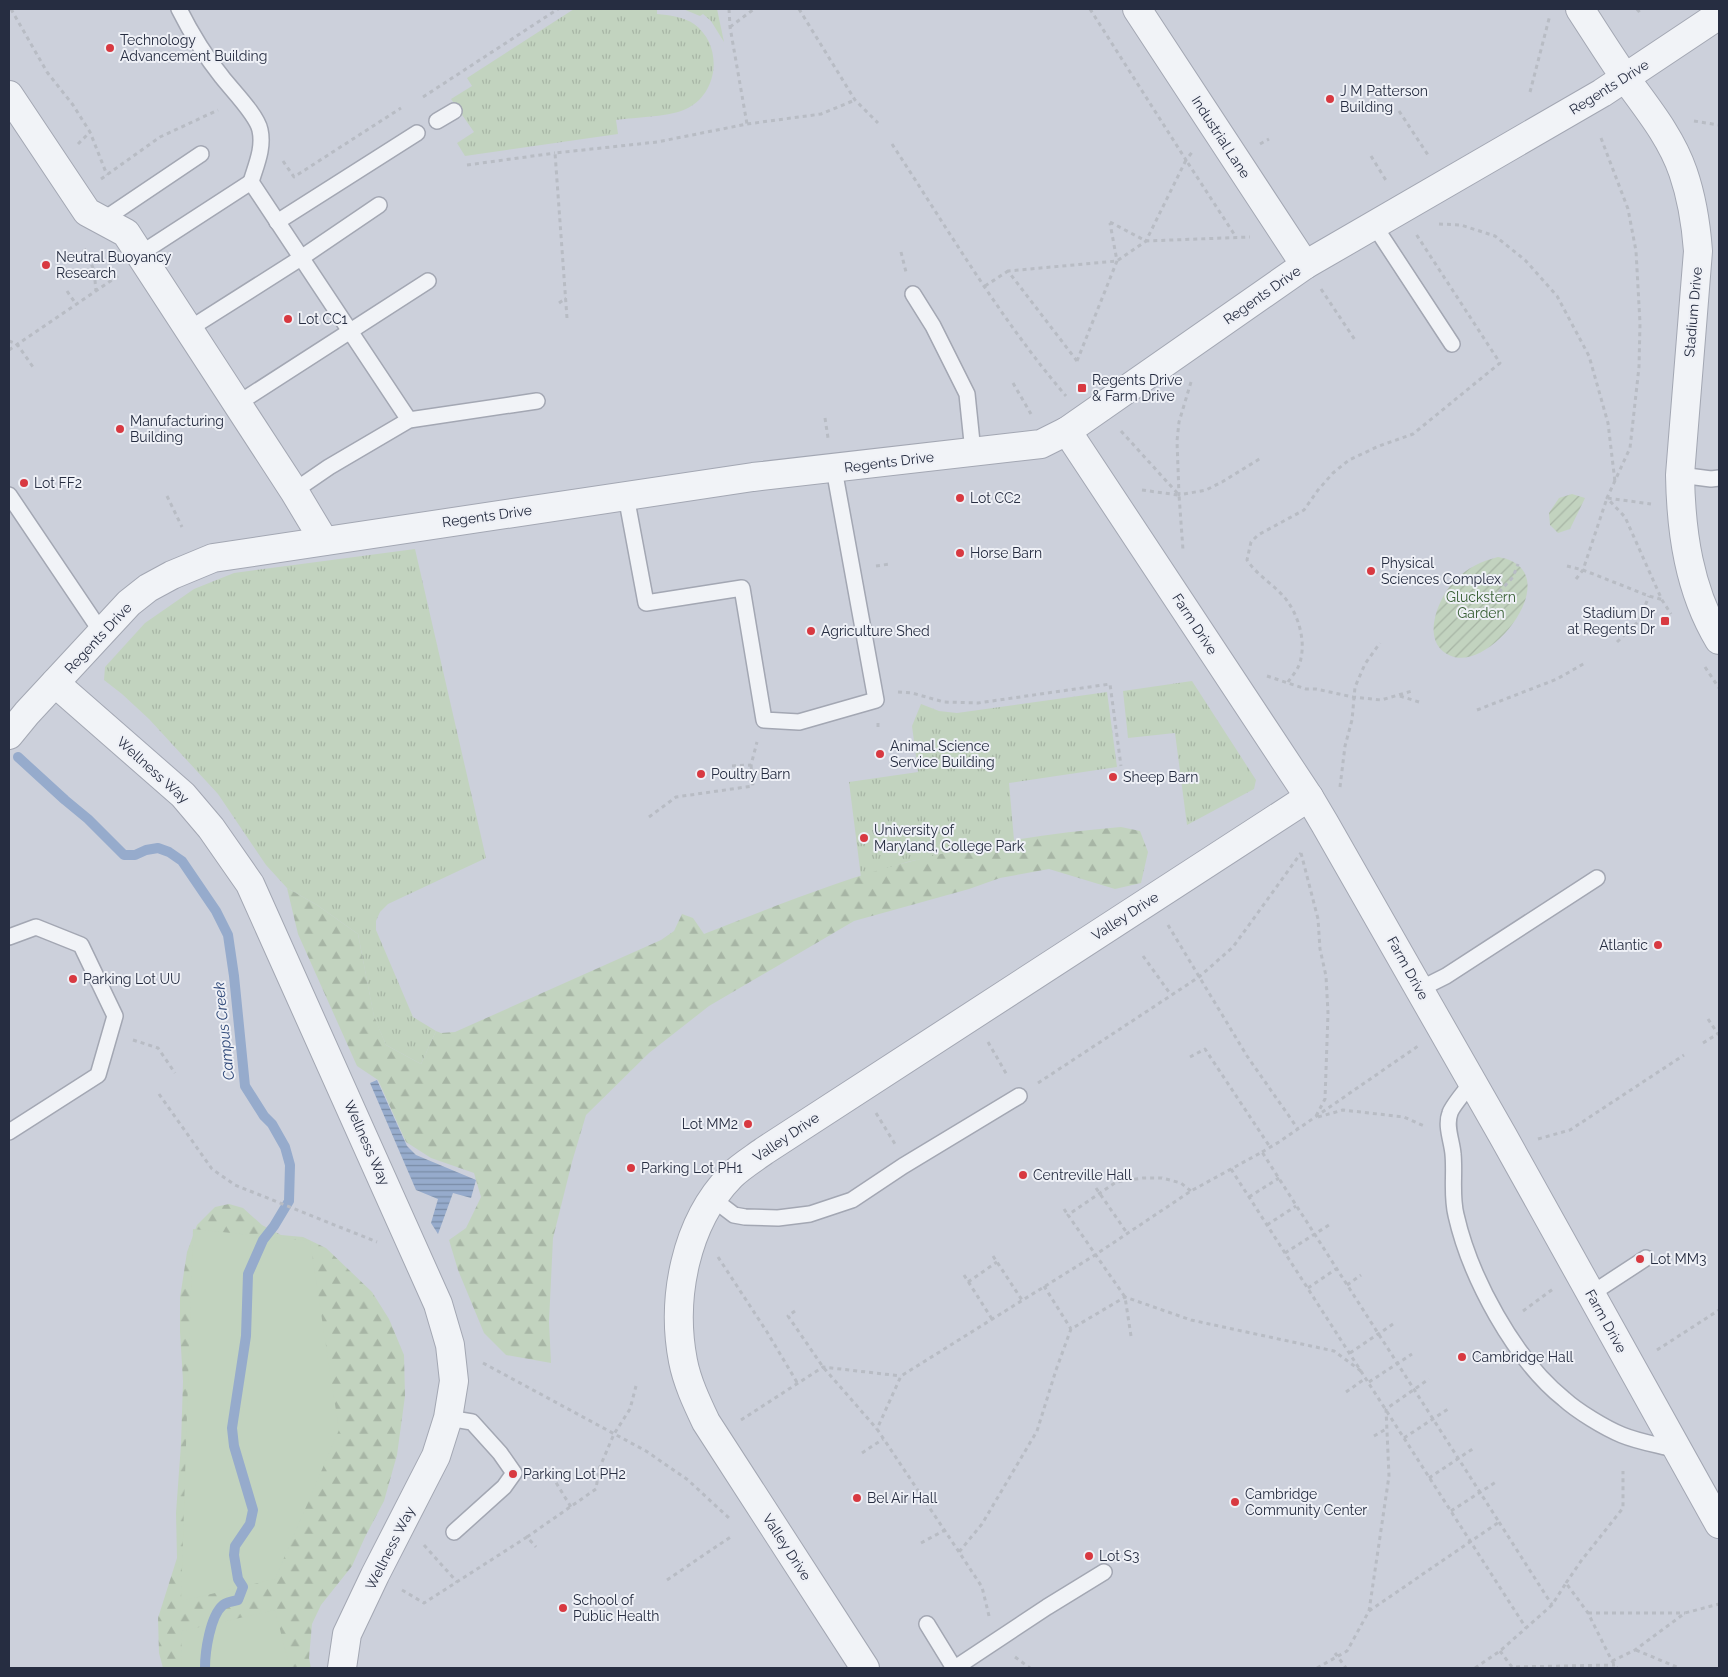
<svg xmlns="http://www.w3.org/2000/svg" width="1728" height="1677" font-family="Raleway,sans-serif">
	<style>
		.built { fill: #ccd0db }
		.grass { fill: url(#grass-tufts) }
		.forest { fill: url(#forest-firs) }
		.park { fill: #c2d3bf }
		.garden { fill: url(#garden-furrows) }
		.water { fill: url(#water-rules) }
		.lines { fill: none; stroke-linecap: round; stroke-linejoin: round }
		.stream { stroke: #96abcc; stroke-width: 10 }
		.service-casing { stroke: #a3a7b3; stroke-width: 18 }
		.minor-casing { stroke: #a3a7b3; stroke-width: 30 }
		.tertiary-casing { stroke: #a3a7b3; stroke-width: 30 }
		.path { stroke: #b8bcc4; stroke-width: 3; stroke-dasharray: 4 4; stroke-linecap: butt }
		.service { stroke: #f1f3f7; stroke-width: 15 }
		.minor { stroke: #f1f3f7; stroke-width: 28 }
		.tertiary { stroke: #f1f3f7; stroke-width: 28 }
		.poi-dot { fill: #d83941; stroke: #eef0f6; stroke-width: 2 }
		.labels { text-anchor: middle; stroke-width: 4; stroke-linejoin: round; paint-order: stroke }
		.poi-label { font-size: 14px; fill: #262d41; stroke: #eef0f6; text-anchor: start }
		.street-label { font-size: 14px; fill: #262d41; stroke: #eef0f6 }
		.park-label { font-size: 14px; fill: #365e32; stroke: #eef0f6 }
		.water-label { font-size: 15px; font-style: italic; fill: #2d4778; stroke: #eef0f6 }
	</style>
	<defs>
		<pattern id="grass-tufts" width="24" height="20" patternUnits="userSpaceOnUse" patternTransform="scale(1.25)"><rect width="24" height="20" fill="#c2d3bf"/><path d="M3 7l-1-3M5 7V3M7 7l1-3M15 17l-1-3M17 17v-4M19 17l1-3" fill="none" stroke="#a7b5a5"/></pattern>
		<pattern id="forest-firs" width="22" height="20" patternUnits="userSpaceOnUse" patternTransform="scale(1.25)"><rect width="22" height="20" fill="#c2d3bf"/><path d="M5 1l3.5 6h-7zM16 11l3.5 6h-7z" fill="#a7b5a5"/></pattern>
		<pattern id="garden-furrows" width="10" height="10" patternUnits="userSpaceOnUse" patternTransform="scale(1.25)"><rect width="10" height="10" fill="#c2d3bf"/><path d="M-1 1l2-2M0 10L10 0M9 11l2-2" fill="none" stroke="#a7b5a5"/></pattern>
		<pattern id="water-rules" width="6" height="5" patternUnits="userSpaceOnUse" patternTransform="scale(1.25)"><rect width="6" height="5" fill="#96abcc"/><path d="M0 2.5h6" fill="none" stroke="#7a8ca7"/></pattern>
	</defs>
	<rect width="100%" height="100%" fill="#dee1e9"/>
	<!-- built -->
	<rect class="built" x="9" y="9" width="1710" height="1659"/>
	<!-- grass -->
	<g class="grass">
		<path d="M574,9H657V14C669,15 684,17 694,24C723,45 719,92 688,108C672,117 636,117 616,120L618,134L465,156L457,143L474,132L451,99L472,86L467,78Z"/>
		<path d="M683,9H717L724,42L711,21L703,14L700,16Z"/>
		<path d="M415,549L486,858L388,904L380,912L376,921V930L413,1017L436,1031L421,1064L386,1045L374,1017L358,934L317,905L287,888L266,865L218,794L149,719L122,694L104,680L105,667L145,623L194,589L234,573Z"/>
		<path d="M1192,681L1256,780L1254,789L1187,825L1175,733L1128,738L1123,691Z"/>
		<path d="M1107,692L1117,767L1009,783L1014,840L907,862L861,877L849,782L918,772L912,726L921,704L939,711L957,713Z"/>
	</g>
	<!-- forest -->
	<g class="forest">
		<path d="M1121,827L1140,831L1148,852L1141,883L1115,889L1049,869L1000,878L969,889L854,921L709,1006L649,1053L586,1115L572,1162L553,1238L549,1322L551,1363L506,1355L484,1333L458,1270L449,1240L466,1228L481,1197L474,1173L431,1158L406,1142L378,1080L357,1066L298,934L287,888L317,905L358,934L374,1016L386,1045L421,1064L436,1031L441,1033L455,1032L661,940L674,931L682,914L693,918L704,934C771,908 838,880 908,862C978,844 1049,833 1121,827Z"/>
		<path d="M229,1204L243,1208L262,1225L281,1235L303,1237L326,1248L372,1292L389,1319L404,1355L405,1396L397,1455L384,1501L365,1537L352,1566L321,1605L312,1624L309,1658L311,1668H163L159,1653L158,1618L177,1558L176,1513L181,1444L183,1381L180,1332V1298L187,1252L197,1225L215,1207Z"/>
	</g>
	<!-- park -->
	<g class="park">
		<path d="M193,1229L310,1241L339,1430L275,1579L181,1601Z"/>
		<path d="M275,1610L290,1668H181L182,1631Z"/>
	</g>
	<!-- garden -->
	<g class="garden">
		<path d="M1572,494L1585,498L1570,529L1558,533L1550,525L1549,513L1559,498Z"/>
		<path d="M1498,557C1569,569 1495,668 1454,657C1418,646 1437,599 1455,580C1467,568 1482,561 1498,557Z"/>
	</g>
	<!-- water -->
	<path class="water" d="M377,1080L407,1146L416,1155L476,1180L471,1198L453,1193L438,1234L431,1223L438,1199L416,1190L370,1083Z"/>
	<g class="lines">
		<!-- stream -->
		<path class="stream" d="M18,757L65,800L88,819L124,855H135L146,850L158,848L169,852L182,861L216,911L228,935L234,976L245,1086L264,1116L272,1124L285,1147L290,1165L289,1201L274,1226L263,1240L248,1274L246,1336L232,1428L234,1446L253,1510L250,1524L235,1546L234,1555L238,1579L243,1587L238,1600C233,1601 227,1602 223,1605C210,1616 205,1652 205,1668"/>
		<defs>
			<g id="service">
				<path d="M179,9C191,33 205,56 222,77C232,90 257,115 260,130C264,148 256,165 251,182"/>
				<path d="M437,121L454,111"/>
				<path d="M103,220L201,154"/>
				<path d="M277,222L417,133"/>
				<path d="M1374,225L1452,344"/>
				<path d="M140,254L251,182L409,420"/>
				<path d="M913,294L933,326L967,394L973,452"/>
				<path d="M189,329L301,258L379,205"/>
				<path d="M237,404L428,281"/>
				<path d="M1680,475L1711,479L1719,478"/>
				<path d="M294,491L329,467L409,420L537,401"/>
				<path d="M9,495L102,633"/>
				<path d="M626,496L646,603L742,588L764,720L799,722L876,700L834,469"/>
				<path d="M9,937L36,927L81,945L115,1016L98,1075L9,1132"/>
				<path d="M1420,989L1446,976L1597,878"/>
				<path d="M1472,1082C1467,1089 1452,1106 1450,1113C1445,1126 1452,1141 1453,1154C1455,1174 1451,1195 1456,1215C1470,1277 1514,1359 1564,1399C1577,1411 1605,1428 1622,1435C1639,1442 1659,1445 1677,1450"/>
				<path d="M713,1199L734,1215L745,1217L778,1218L810,1214L852,1200L903,1166L1019,1096"/>
				<path d="M1591,1294L1646,1258"/>
				<path d="M448,1418L472,1422L500,1453L514,1473L504,1487L454,1532"/>
				<path d="M927,1624L954,1668"/>
				<path d="M955,1668L1047,1607L1104,1572"/>
			</g>
			<g id="minor">
				<path d="M1137,9L1305,265"/>
				<path d="M1580,9C1595,32 1610,56 1626,79C1647,108 1671,137 1683,172C1692,198 1696,224 1698,251L1680,475C1681,532 1689,590 1719,640"/>
				<path d="M9,95L87,212L126,233L294,491L324,541"/>
				<path d="M1067,431L1309,797L1325,824L1503,1136L1719,1524"/>
				<path d="M55,683L183,795L211,828L250,884L438,1304L450,1345L454,1381L448,1418L436,1456L375,1575L347,1634L342,1668"/>
				<path d="M865,1668L706,1422C697,1403 687,1382 683,1361C671,1299 685,1223 731,1176C740,1167 753,1159 764,1151L1309,797"/>
			</g>
			<path id="tertiary" d="M9,735L27,713L129,603L148,588L172,575L213,558L753,477L1041,444L1067,431L1305,265L1602,93L1719,15"/>
		</defs>
		<!-- service casing -->
		<use href="#service" class="service-casing"/>
		<!-- minor casing -->
		<use href="#minor" class="minor-casing"/>
		<!-- tertiary casing -->
		<use href="#tertiary" class="tertiary-casing"/>
		<!-- path -->
		<g class="path">
			<path d="M11,9L47,72L73,105L90,132L107,175"/>
			<path d="M729,9L730,27L747,124"/>
			<path d="M799,9L855,100L878,123"/>
			<path d="M1090,9L1186,160L1193,151"/>
			<path d="M1637,9L1641,14"/>
			<path d="M730,27L754,9"/>
			<path d="M1530,92L1550,15"/>
			<path d="M423,97L558,9"/>
			<path d="M1399,111L1428,155"/>
			<path d="M1694,121L1719,125"/>
			<path d="M1601,138L1628,209L1636,251L1640,323L1639,367L1630,448L1607,498L1625,517L1662,600L1671,614"/>
			<path d="M78,144L90,132"/>
			<path d="M892,144C947,228 1001,320 1066,396"/>
			<path d="M1260,144L1269,139"/>
			<path d="M1371,156L1387,182"/>
			<path d="M283,161L294,177L401,108"/>
			<path d="M467,165L555,153"/>
			<path d="M101,179L160,137L218,110"/>
			<path d="M1110,222L1146,241L1250,237"/>
			<path d="M1439,224L1461,225L1495,236L1525,260L1557,296L1589,356L1608,423L1615,482"/>
			<path d="M85,250L94,270L96,291"/>
			<path d="M901,252L906,272"/>
			<path d="M76,256L85,250L84,248"/>
			<path d="M985,286L1008,271"/>
			<path d="M1321,289L1355,340"/>
			<path d="M67,291L76,304"/>
			<path d="M559,303L566,298"/>
			<path d="M567,318L555,153L657,142L747,124L821,114L855,100"/>
			<path d="M9,341L17,344L33,367"/>
			<path d="M9,350L118,276"/>
			<path d="M1077,361L1008,271L1117,261L1146,241L1186,160L1236,237"/>
			<path d="M1077,361L1117,261L1110,223"/>
			<path d="M1191,382L1179,422L1177,441L1179,495L1206,490L1222,482L1261,458"/>
			<path d="M1013,383L1031,414"/>
			<path d="M825,418L828,438"/>
			<path d="M1121,431L1179,495L1183,550"/>
			<path d="M1142,490L1178,495"/>
			<path d="M167,496L182,527"/>
			<path d="M876,566L890,564"/>
			<path d="M1567,566L1583,570L1649,596L1664,600"/>
			<path d="M1576,579L1583,570L1607,498L1651,504"/>
			<path d="M1483,610L1513,577L1518,564"/>
			<path d="M1617,642L1639,621L1649,596"/>
			<path d="M1705,667L1719,688"/>
			<path d="M1267,676L1306,689H1316L1353,697L1381,700L1412,691"/>
			<path d="M1288,682C1293,675 1300,667 1301,658C1305,640 1299,618 1288,602C1278,587 1258,577 1247,560L1251,542L1258,535L1304,510L1318,490L1333,473L1349,460L1379,446L1413,434L1500,363L1416,234"/>
			<path d="M898,692L912,693L944,702L978,703L1110,684L1121,766"/>
			<path d="M1400,696L1419,702"/>
			<path d="M1477,710L1557,679L1585,663"/>
			<path d="M878,723V730"/>
			<path d="M732,766L751,765L757,742"/>
			<path d="M1340,787L1345,746L1352,720L1355,687L1365,664L1380,643"/>
			<path d="M649,817L676,797L753,786L751,765"/>
			<path d="M1301,853L1318,919L1320,949L1326,976L1328,1013L1325,1099L1315,1118"/>
			<path d="M1168,925L1247,1056L1298,1129"/>
			<path d="M1143,956L1171,995"/>
			<path d="M1708,1019L1718,1034"/>
			<path d="M133,1040L158,1048L175,1073"/>
			<path d="M988,1042L1007,1075"/>
			<path d="M1703,1043L1719,1033"/>
			<path d="M1190,1057L1205,1049L1270,1147"/>
			<path d="M1038,1083L1199,977L1233,947L1301,853"/>
			<path d="M159,1094L212,1169L235,1185L377,1242"/>
			<path d="M876,1113L895,1144"/>
			<path d="M1318,1117L1343,1110L1404,1117L1424,1126"/>
			<path d="M1538,1139L1570,1130L1684,1055"/>
			<path d="M1262,1152L1279,1142L1418,1046"/>
			<path d="M1231,1169L1526,1628"/>
			<path d="M1096,1188L1127,1233"/>
			<path d="M1249,1197L1279,1178"/>
			<path d="M1064,1209L1068,1215"/>
			<path d="M1267,1225L1296,1206"/>
			<path d="M1285,1253L1329,1225"/>
			<path d="M993,1256L1022,1300"/>
			<path d="M718,1257L767,1332L798,1384"/>
			<path d="M964,1275L992,1319"/>
			<path d="M968,1282L997,1262"/>
			<path d="M1347,1285L1361,1275"/>
			<path d="M1044,1286L1071,1329"/>
			<path d="M1308,1288L1336,1269"/>
			<path d="M795,1311L788,1316L823,1367L877,1429"/>
			<path d="M1523,1311L1553,1289"/>
			<path d="M1131,1336L1125,1297L1068,1215L1116,1182L1143,1178H1162L1181,1183L1191,1191"/>
			<path d="M1657,1350L1719,1310"/>
			<path d="M1350,1353L1393,1324"/>
			<path d="M483,1363L646,1451L688,1480L730,1519"/>
			<path d="M1369,1382L1412,1354"/>
			<path d="M1346,1392L1366,1378"/>
			<path d="M741,1420L823,1367L901,1376"/>
			<path d="M1374,1436L1386,1429"/>
			<path d="M1404,1438L1448,1409"/>
			<path d="M862,1453L883,1439"/>
			<path d="M536,1475L552,1476L571,1507"/>
			<path d="M1429,1478L1474,1448"/>
			<path d="M1451,1511L1496,1482"/>
			<path d="M1499,1522L1552,1605"/>
			<path d="M527,1537L596,1489L599,1469L614,1434L630,1409L636,1386"/>
			<path d="M921,1543L945,1530"/>
			<path d="M424,1545L457,1582"/>
			<path d="M959,1552L877,1429L901,1376L1095,1255L1191,1191L1262,1152L1499,1522L1369,1611"/>
			<path d="M667,1580L732,1536"/>
			<path d="M1566,1583L1581,1561L1623,1508V1471"/>
			<path d="M402,1590L424,1603L527,1537L536,1547"/>
			<path d="M1588,1613H1685"/>
			<path d="M989,1616L982,1587L959,1552L982,1524L1037,1431L1056,1370L1071,1329L1125,1297L1191,1320L1334,1351L1361,1371"/>
			<path d="M1636,1650L1679,1668"/>
			<path d="M1500,1651L1512,1667L1615,1665"/>
			<path d="M1335,1653L1346,1668"/>
			<path d="M1015,1657L1030,1668"/>
			<path d="M1612,1661L1635,1650L1685,1613L1719,1604"/>
			<path d="M1317,1668L1347,1651L1369,1611L1389,1476L1386,1409L1429,1379"/>
			<path d="M1475,1668L1500,1651L1552,1605L1566,1583L1588,1613L1612,1661L1617,1668"/>
		</g>
		<!-- service -->
		<use href="#service" class="service"/>
		<!-- minor -->
		<use href="#minor" class="minor"/>
		<!-- tertiary -->
		<use href="#tertiary" class="tertiary"/>
	</g>
	<!-- markers -->
	<g class="poi-dot">
		<circle cx="110" cy="48" r="5"/>
		<circle cx="1330" cy="99" r="5"/>
		<circle cx="46" cy="265" r="5"/>
		<circle cx="288" cy="319" r="5"/>
		<rect x="1077" y="383" width="10" height="10" rx="2.5"/>
		<circle cx="120" cy="429" r="5"/>
		<circle cx="24" cy="483" r="5"/>
		<circle cx="960" cy="498" r="5"/>
		<circle cx="960" cy="553" r="5"/>
		<circle cx="1371" cy="571" r="5"/>
		<rect x="1660" y="616" width="10" height="10" rx="2.5"/>
		<circle cx="811" cy="631" r="5"/>
		<circle cx="880" cy="754" r="5"/>
		<circle cx="701" cy="774" r="5"/>
		<circle cx="1113" cy="777" r="5"/>
		<circle cx="864" cy="838" r="5"/>
		<circle cx="1658" cy="945" r="5"/>
		<circle cx="73" cy="979" r="5"/>
		<circle cx="748" cy="1124" r="5"/>
		<circle cx="631" cy="1168" r="5"/>
		<circle cx="1023" cy="1175" r="5"/>
		<circle cx="1640" cy="1259" r="5"/>
		<circle cx="1462" cy="1357" r="5"/>
		<circle cx="513" cy="1474" r="5"/>
		<circle cx="857" cy="1498" r="5"/>
		<circle cx="1235" cy="1502" r="5"/>
		<circle cx="1089" cy="1556" r="5"/>
		<circle cx="563" cy="1608" r="5"/>
	</g>
	<g class="labels">
		<!-- poi labels -->
		<g class="poi-label">
			<text x="120" y="45">Technology<tspan x="120" dy="16">Advancement Building</tspan></text>
			<text x="1340" y="96">J M Patterson<tspan x="1340" dy="16">Building</tspan></text>
			<text x="56" y="262">Neutral Buoyancy<tspan x="56" dy="16">Research</tspan></text>
			<text x="298" y="324">Lot CC1</text>
			<text x="1092" y="385">Regents Drive<tspan x="1092" dy="16">&amp; Farm Drive</tspan></text>
			<text x="130" y="426">Manufacturing<tspan x="130" dy="16">Building</tspan></text>
			<text x="34" y="488">Lot FF2</text>
			<text x="970" y="503">Lot CC2</text>
			<text x="970" y="558">Horse Barn</text>
			<text x="1381" y="568">Physical<tspan x="1381" dy="16">Sciences Complex</tspan></text>
			<text x="1655" y="618" text-anchor="end">Stadium Dr<tspan x="1655" dy="16">at Regents Dr</tspan></text>
			<text x="821" y="636">Agriculture Shed</text>
			<text x="890" y="751">Animal Science<tspan x="890" dy="16">Service Building</tspan></text>
			<text x="711" y="779">Poultry Barn</text>
			<text x="1123" y="782">Sheep Barn</text>
			<text x="874" y="835">University of<tspan x="874" dy="16">Maryland, College Park</tspan></text>
			<text x="1648" y="950" text-anchor="end">Atlantic</text>
			<text x="83" y="984">Parking Lot UU</text>
			<text x="738" y="1129" text-anchor="end">Lot MM2</text>
			<text x="641" y="1173">Parking Lot PH1</text>
			<text x="1033" y="1180">Centreville Hall</text>
			<text x="1650" y="1264">Lot MM3</text>
			<text x="1472" y="1362">Cambridge Hall</text>
			<text x="523" y="1479">Parking Lot PH2</text>
			<text x="1245" y="1499">Cambridge<tspan x="1245" dy="16">Community Center</tspan></text>
			<text x="867" y="1503">Bel Air Hall</text>
			<text x="1099" y="1561">Lot S3</text>
			<text x="573" y="1605">School of<tspan x="573" dy="16">Public Health</tspan></text>
		</g>
		<!-- street labels -->
		<g class="street-label">
			<text transform="translate(1609 87) rotate(-32)" y="5">Regents Drive</text>
			<text transform="translate(1221 137) rotate(57)" y="5">Industrial Lane</text>
			<text transform="translate(1262 295) rotate(-35)" y="5">Regents Drive</text>
			<text transform="translate(1693 312) rotate(-85)" y="5">Stadium Drive</text>
			<text transform="translate(889 462) rotate(-7)" y="5">Regents Drive</text>
			<text transform="translate(487 516) rotate(-8)" y="5">Regents Drive</text>
			<text transform="translate(1195 624) rotate(57)" y="5">Farm Drive</text>
			<text transform="translate(98 638) rotate(-47)" y="5">Regents Drive</text>
			<text transform="translate(153 770) rotate(42)" y="5">Wellness Way</text>
			<text transform="translate(1125 916) rotate(-33)" y="5">Valley Drive</text>
			<text transform="translate(1408 968) rotate(61)" y="5">Farm Drive</text>
			<text transform="translate(786 1137) rotate(-34)" y="5">Valley Drive</text>
			<text transform="translate(367 1143) rotate(66)" y="5">Wellness Way</text>
			<text transform="translate(1606 1321) rotate(61)" y="5">Farm Drive</text>
			<text transform="translate(787 1547) rotate(57)" y="5">Valley Drive</text>
			<text transform="translate(390 1548) rotate(-63)" y="5">Wellness Way</text>
		</g>
		<!-- park labels -->
		<g class="park-label">
			<text x="1481" y="602">Gluckstern<tspan x="1481" dy="16">Garden</tspan></text>
		</g>
		<!-- water labels -->
		<g class="water-label">
			<text transform="translate(224 1031) rotate(-96)" y="5">Campus Creek</text>
		</g>
	</g>
	<!-- border -->
	<rect width="1728" height="1677" fill="none" stroke="#262d41" stroke-width="20"/>
</svg>
